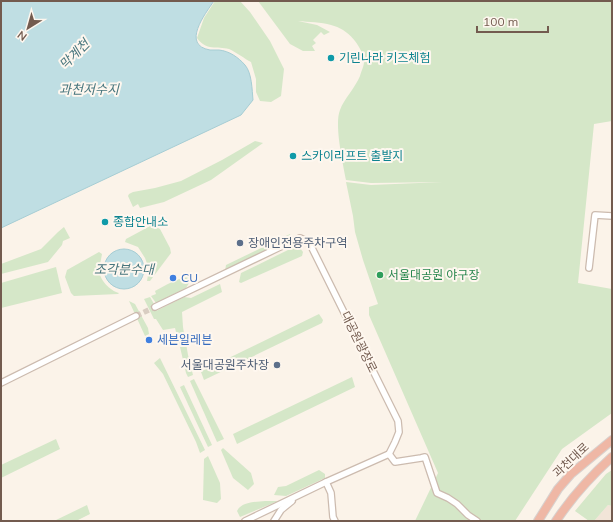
<svg xmlns="http://www.w3.org/2000/svg" width="613" height="522" font-family="Mulish,'Noto Sans KR',sans-serif">
	<style>
		.residential { fill: #f2e5d8 }
		.green { fill: #d5e7c8 }
		.water { fill: #bfdee3; stroke: #a6cdd4 }
		.lines { fill: none; stroke-linecap: round; stroke-linejoin: round }
		.minor-tunnel { stroke: #d9cdc2; stroke-width: 5.5; stroke-dasharray: 5.5 3; stroke-linecap: butt }
		.minor-casing { stroke: #ccbbaf; stroke-width: 8 }
		.highway-casing { stroke: #d8d1ce; stroke-width: 10 }
		.minor { stroke: #fff; stroke-width: 5.5 }
		.highway { stroke: #efb7a5; stroke-width: 8 }
		.culture-dot { fill: #0f9aa8; stroke: #fef7ef; stroke-width: 1.5 }
		.service-dot { fill: #5c6f8a; stroke: #fef7ef; stroke-width: 1.5 }
		.leisure-dot { fill: #2e9e5b; stroke: #fef7ef; stroke-width: 1.5 }
		.shop-dot { fill: #3f7fe0; stroke: #fef7ef; stroke-width: 1.5 }
		.labels { text-anchor: middle; stroke-width: 4; stroke-linejoin: round; paint-order: stroke }
		.culture-label { font-size: 12px; fill: #0d838f; stroke: #fef7ef; text-anchor: start }
		.service-label { font-size: 12px; fill: #4e5e75; stroke: #fef7ef; text-anchor: start }
		.leisure-label { font-size: 12px; fill: #27864d; stroke: #fef7ef; text-anchor: start }
		.shop-label { font-size: 12px; fill: #366cbe; stroke: #fef7ef; text-anchor: start }
		.street-label { font-size: 12px; fill: #735b4f; stroke: #fef7ef }
		.water-label { font-size: 13px; font-style: italic; fill: #47757d; stroke: #fef7ef }
	</style>
	<rect width="100%" height="100%" fill="#fbf3e9"/>
	<!-- residential -->
	<path class="residential" d="M608,505L612,506V521H594Z"/>
	<!-- green -->
	<g class="green">
		<path d="M215,1H240L250,12L270,41L284,69L281,96L271,102L260,101L256,92V79L251,62C245,59 236,52 229,49C217,46 206,51 197,38L204,18Z"/>
		<path d="M258,1H612V121L594,124L578,283L612,289V413L562,449L515,521H415L438,473L369,315V307L378,304L363,260L355,232L353,216L346,182L371,185L443,182L371,183L346,180C343,163 334,125 340,110C344,99 355,88 360,76C361,72 364,66 364,62C362,45 348,29 331,25C321,22 309,22 298,21L317,25L330,32L324,35L321,32L313,40L316,43L312,46L315,51H303L290,44Z"/>
		<path d="M255,141L263,143L211,180L164,202L140,208L138,204L133,207L128,196L129,194L133,192L155,188L181,181L222,160Z"/>
		<path d="M152,225L160,229L170,248L171,253L150,281H147L149,269L145,258L138,247L125,242L126,239Z"/>
		<path d="M64,227L70,238L63,241L62,245L48,262L1,274V264L41,249L58,232Z"/>
		<path d="M290,234L291,239L225,271L226,265Z"/>
		<path d="M295,247L300,248L303,252L302,256L241,283L239,282L241,273L290,249Z"/>
		<path d="M99,252L102,254C101,259 100,265 99,270C99,279 110,291 119,293L118,294L74,296L71,293L65,277L67,270Z"/>
		<path d="M56,267L62,293L1,308V283Z"/>
		<path d="M189,277C191,281 188,285 186,288L156,303L151,296L156,294L155,291C166,285 177,278 189,277Z"/>
		<path d="M220,284L222,292L182,312L183,327L185,340L179,344L175,328L163,330L156,319H154L144,299L150,297L158,311V310L184,297L191,298Z"/>
		<path d="M129,301L135,304L148,328L149,334L145,336Z"/>
		<path d="M319,314L323,320L322,323L204,380L201,372L202,371Z"/>
		<path d="M186,343L188,355L193,375L188,377L186,373L180,347Z"/>
		<path d="M160,358L205,450L200,453L196,442L163,374L154,363Z"/>
		<path d="M352,377L355,387L237,444L233,434Z"/>
		<path d="M194,379L224,439L217,442L190,381Z"/>
		<path d="M184,385L212,445L208,447L180,387Z"/>
		<path d="M56,439L60,449L1,478V465Z"/>
		<path d="M223,448L251,473L254,484L248,490L233,478L221,450Z"/>
		<path d="M208,456L220,483L221,499L217,503L203,500L204,459Z"/>
		<path d="M319,470L325,474V478L286,496L274,495L278,487L286,486Z"/>
		<path d="M612,470V506L608,505L594,521H589L575,511L606,474Z"/>
		<path d="M265,501H278L240,517L237,511C241,502 256,502 265,501Z"/>
		<path d="M87,505L90,514L76,521H54Z"/>
	</g>
	<!-- water -->
	<g class="water">
		<path d="M1,1H214C205,14 181,45 210,50C213,50 216,50 219,50C229,51 238,57 245,65C252,73 252,90 253,100L241,115L1,228Z"/>
		<circle cx="124" cy="269" r="20"/>
	</g>
	<g class="lines">
		<!-- minor-tunnel -->
		<path class="minor-tunnel" d="M136,316L155,307"/>
		<defs>
			<g id="minor">
				<path d="M589,268L595,215L612,216"/>
				<path d="M155,307L278,248L300,238L309,242L398,421L399,432L395,442L389,454L326,482L245,521"/>
				<path d="M1,383L136,316"/>
				<path d="M389,454L395,462L421,458L425,457L437,493L448,498L457,504L468,515L477,521"/>
				<path d="M326,482L331,493L333,517L335,521"/>
				<path d="M274,521L281,510L292,501"/>
			</g>
			<g id="highway">
				<path d="M538,521L558,489L571,474L612,440"/>
				<path d="M556,521C572,497 591,476 612,457"/>
			</g>
		</defs>
		<!-- minor casing -->
		<use href="#minor" class="minor-casing"/>
		<!-- highway casing -->
		<use href="#highway" class="highway-casing"/>
		<!-- minor -->
		<use href="#minor" class="minor"/>
		<!-- highway -->
		<use href="#highway" class="highway"/>
	</g>
	<!-- markers -->
	<g class="culture-dot">
		<circle cx="331" cy="58" r="4"/>
		<circle cx="293" cy="156" r="4"/>
		<circle cx="105" cy="222" r="4"/>
	</g>
	<g class="service-dot">
		<circle cx="240" cy="243" r="4"/>
		<circle cx="277" cy="365" r="4"/>
	</g>
	<circle class="leisure-dot" cx="380" cy="275" r="4"/>
	<g class="shop-dot">
		<circle cx="173" cy="278" r="4"/>
		<circle cx="149" cy="340" r="4"/>
	</g>
	<g class="labels">
		<!-- culture labels -->
		<g class="culture-label">
			<text x="339" y="62">기린나라 키즈체험</text>
			<text x="301" y="160">스카이리프트 출발지</text>
			<text x="113" y="226">종합안내소</text>
		</g>
		<!-- service labels -->
		<g class="service-label">
			<text x="248" y="247">장애인전용주차구역</text>
			<text x="269" y="369" text-anchor="end">서울대공원주차장</text>
		</g>
		<!-- leisure labels -->
		<g class="leisure-label">
			<text x="388" y="279">서울대공원 야구장</text>
		</g>
		<!-- shop labels -->
		<g class="shop-label">
			<text x="181" y="282">CU</text>
			<text x="157" y="344">세븐일레븐</text>
		</g>
		<!-- street labels -->
		<g class="street-label">
			<text transform="translate(359 342) rotate(64)" y="4">대공원광장로</text>
			<text transform="translate(571 460) rotate(-43)" y="4">과천대로</text>
		</g>
		<!-- water labels -->
		<g class="water-label">
			<text transform="translate(74 54) rotate(-45)" y="5">막계천</text>
			<text x="89" y="94">과천저수지</text>
			<text x="124" y="274">조각분수대</text>
		</g>
	</g>
	<!-- border -->
	<rect width="613" height="522" fill="none" stroke="#735b4f" stroke-width="4"/>
	<!-- north arrow -->
	<g transform="translate(28 28) rotate(217)" stroke="#fef7ef" stroke-width="3" paint-order="stroke">
	<path d="M0-3L7 15L0 10L-7 15Z" fill="#735b4f"/>
	<text y="-6" font-size="11" font-weight="bold" text-anchor="middle" fill="#735b4f">N</text>
	</g>
	<!-- scale -->
	<path d="M477 26v6h71v-6" fill="none" stroke="#735b4f" stroke-width="2"/>
	<text x="483" y="26" font-size="12" fill="#735b4f" stroke="#fef7ef" stroke-width="3" paint-order="stroke">100 m</text>
</svg>
